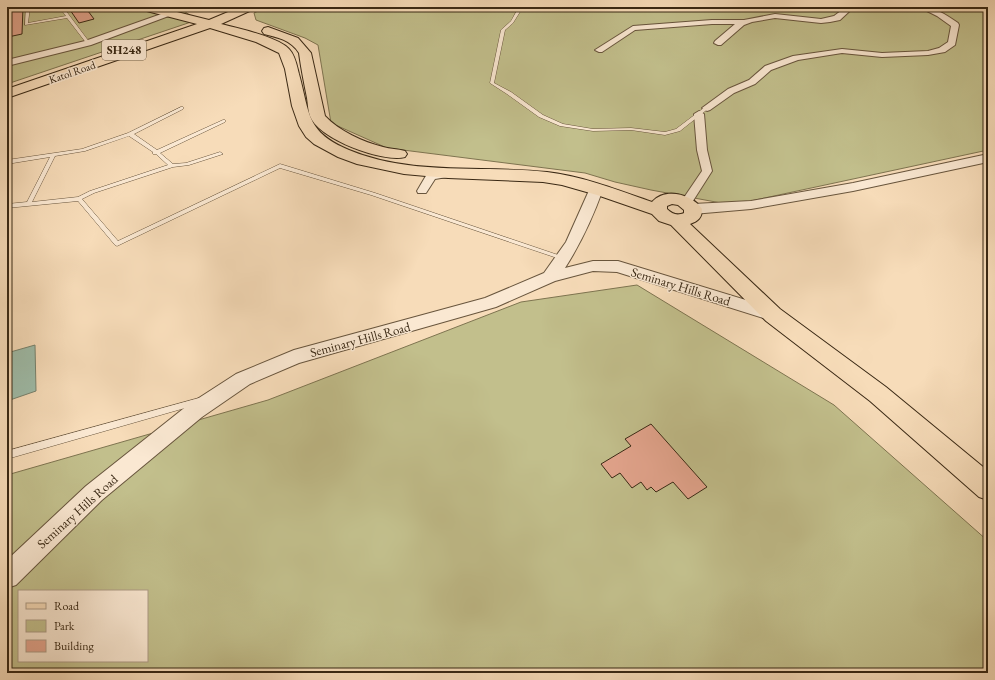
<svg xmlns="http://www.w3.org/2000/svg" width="995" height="680" font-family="'EB Garamond',serif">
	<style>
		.green { fill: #c2bf8c; stroke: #7e7450; fill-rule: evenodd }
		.water { fill: #9ebca9; stroke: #76816d }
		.building { fill: #e4a58e; stroke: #392814 }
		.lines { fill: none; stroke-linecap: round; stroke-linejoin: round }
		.service-casing { stroke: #68553d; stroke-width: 1 }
		.minor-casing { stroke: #68553d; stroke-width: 2 }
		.tertiary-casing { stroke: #68553d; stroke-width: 2 }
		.primary-casing { stroke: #392814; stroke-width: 2 }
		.service { fill: #fae8d2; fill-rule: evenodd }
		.minor { fill: #fae8d2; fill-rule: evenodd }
		.tertiary { fill: #fae8d2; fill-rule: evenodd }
		.primary { fill: #f7dcb9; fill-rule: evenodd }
		.labels { text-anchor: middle; stroke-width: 3; stroke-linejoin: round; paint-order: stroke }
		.far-street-label { font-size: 11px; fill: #392814; stroke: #fae8d2 }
		.shield { fill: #fae8d2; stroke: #73624d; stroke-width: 1 }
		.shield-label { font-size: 12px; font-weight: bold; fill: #392814 }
		.street-label { font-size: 13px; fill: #392814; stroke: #fae8d2 }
	</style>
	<rect width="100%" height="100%" fill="#f7dcb9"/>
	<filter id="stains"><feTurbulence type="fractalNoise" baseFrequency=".005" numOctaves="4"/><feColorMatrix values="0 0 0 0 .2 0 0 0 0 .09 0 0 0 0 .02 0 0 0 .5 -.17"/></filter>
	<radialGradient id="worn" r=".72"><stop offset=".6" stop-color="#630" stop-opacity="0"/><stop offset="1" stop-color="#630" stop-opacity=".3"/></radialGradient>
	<!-- green -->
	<g class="green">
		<path d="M7,7H178L197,20L7,84Z"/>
		<path d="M266,7H988V150L732,205L651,190L615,182L585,173L387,148L331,123L318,45L305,38L256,20L254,13Z"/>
		<path d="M637,285L834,405L988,541V673H7V475L268,400L521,302ZM19,591H147V661H19Z"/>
	</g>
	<!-- water -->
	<path class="water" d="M35,345L36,391L7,401V353Z"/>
	<!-- building -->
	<g class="building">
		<path d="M23,7L22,34L8,37L7,8Z"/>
		<path d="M68,7H85L94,19L79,23Z"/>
		<path d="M651,424L707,487L688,499L673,482L656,492L651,487L647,490L641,482L632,488L620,473L612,478L601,464L631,446L625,439Z"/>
	</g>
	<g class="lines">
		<defs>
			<g id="service">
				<path d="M26,7H30L28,23L66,16L59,7H63L90,43L87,44L67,18L25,25Z"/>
				<path d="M519,7H523L513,23L505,30L494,83L511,92L543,115L563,124L593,129L631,128L665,132L676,129L705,107L709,108L680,131L665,135L631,130L593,131L560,126L539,117L507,94L490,83L501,30L511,21Z"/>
				<path d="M181,107H183V109L134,134L157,150L223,120H225V122L160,153L173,164L186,163L220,152L223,154L189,165L173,167L94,193L82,199L118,241L280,164L375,193L564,257L565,258L564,259H560L371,195L280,168L117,246L115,245L78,201L7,208V204L27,202L50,157L7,164V160L82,149L128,133ZM129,136L153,152V154H156L168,165L90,191L78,197L32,202L55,156L85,151Z"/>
				<path d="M199,398L202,399L203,401L202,403L199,404L7,459V451Z"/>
			</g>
			<g id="minor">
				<path d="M846,7H854L840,20L830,22L821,23L775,18L752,22L744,25L721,45H718L714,43L715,41L735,24H712L635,30L602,52H599L595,50L633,26L712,20H744L775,14L821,19L834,16Z"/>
				<path d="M919,7C935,7 945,14 958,23L959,25L955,45L945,52L928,55L882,57L842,53L798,60L771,70L755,84L734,93L710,110L707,111L702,108L728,89L749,80L765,66L793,56L842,49L882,53L928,51L939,48L948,42L951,26L937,16Z"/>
				<path d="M167,12H170L174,14L91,45L7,66V60L85,41Z"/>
				<path d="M699,111L704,114L707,150L712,171L691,204H683L681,202L702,171L697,150L694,114Z"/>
				<path d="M449,171L453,172L454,174L453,176L435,179L426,193H418L417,191L427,174Z"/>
			</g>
			<g id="tertiary">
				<path d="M988,154V162L853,191L751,209L693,214L688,212L686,209L688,206L693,204L751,201L853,183Z"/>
				<path d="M596,185L601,186L603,189C593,217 581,243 565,268L593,261H618L779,310L782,315L779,320L773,321L617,272L593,271L555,281L496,307L299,363L250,384L202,417L102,500L16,585L7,588V560L86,486L188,405L236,374L294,350L485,298L544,273L566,242L591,186Z"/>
			</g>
			<g id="primary">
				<path d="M137,7H157L209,20L240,7H256L254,9L221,24C237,28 278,37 289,49C295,55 297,66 299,74C310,114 306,132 349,150C411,176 481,165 547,172C582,176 618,190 652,202C665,187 692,194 702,209C702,218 698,221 690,224L780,309L886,387L988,471V500L979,497L870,401L766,321L671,225L659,221L652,214L597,195L562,185L543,182L448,178L404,174L357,164L338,157L314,144L306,137L299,126L292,106L285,69L279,53L256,42L210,28L7,98V89L197,24L139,9ZM672,204L678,205L684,210V213C677,216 672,214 667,209V206Z"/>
				<path d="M268,27L298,38L311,53L325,116C339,131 363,142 383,147C390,149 398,149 405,151L407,154L405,157C383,163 318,139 310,116C308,111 308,104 307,98C304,83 301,68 299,53C291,40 277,37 264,34L262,31L264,28Z"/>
			</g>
		</defs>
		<!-- service casing -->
		<use href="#service" class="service-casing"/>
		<!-- minor casing -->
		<use href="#minor" class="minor-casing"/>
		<!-- tertiary casing -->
		<use href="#tertiary" class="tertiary-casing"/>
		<!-- primary casing -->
		<use href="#primary" class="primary-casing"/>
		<!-- service -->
		<use href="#service" class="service"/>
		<!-- minor -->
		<use href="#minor" class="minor"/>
		<!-- tertiary -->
		<use href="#tertiary" class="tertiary"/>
		<!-- primary -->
		<use href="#primary" class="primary"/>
	</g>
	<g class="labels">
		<!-- far-street labels -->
		<g class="far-street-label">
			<text transform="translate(72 72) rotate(-19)" y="4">Katol Road</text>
		</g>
		<!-- shield labels -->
		<rect class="shield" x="102" y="40" width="44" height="20" rx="3"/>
		<g class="shield-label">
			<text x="124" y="54">SH248</text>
		</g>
		<!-- street labels -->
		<g class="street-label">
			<text transform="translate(681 286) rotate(17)" y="5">Seminary Hills Road</text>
			<text transform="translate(360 339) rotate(-15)" y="5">Seminary Hills Road</text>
			<text transform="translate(77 511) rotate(-42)" y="5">Seminary Hills Road</text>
		</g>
	</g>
	<!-- margin -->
	<rect width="995" height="680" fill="none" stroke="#f7dcb9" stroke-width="24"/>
	<rect x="8" y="8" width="979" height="664" fill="none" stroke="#392814" stroke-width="2"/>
	<rect x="12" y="12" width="971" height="656" fill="none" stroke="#392814"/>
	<!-- legend -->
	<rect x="18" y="590" width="130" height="72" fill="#fae8d2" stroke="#ad9b86"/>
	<rect x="26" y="603" width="20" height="6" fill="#f7dcb9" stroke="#ad9b86"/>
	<text x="54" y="610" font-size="12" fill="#392814">Road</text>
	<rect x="26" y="620" width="20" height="12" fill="#c2bf8c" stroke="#ad9b86"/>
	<text x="54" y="630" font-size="12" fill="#392814">Park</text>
	<rect x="26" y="640" width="20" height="12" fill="#e4a58e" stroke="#ad9b86"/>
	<text x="54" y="650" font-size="12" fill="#392814">Building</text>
	<rect width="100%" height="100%" filter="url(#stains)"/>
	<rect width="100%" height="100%" fill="url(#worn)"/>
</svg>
